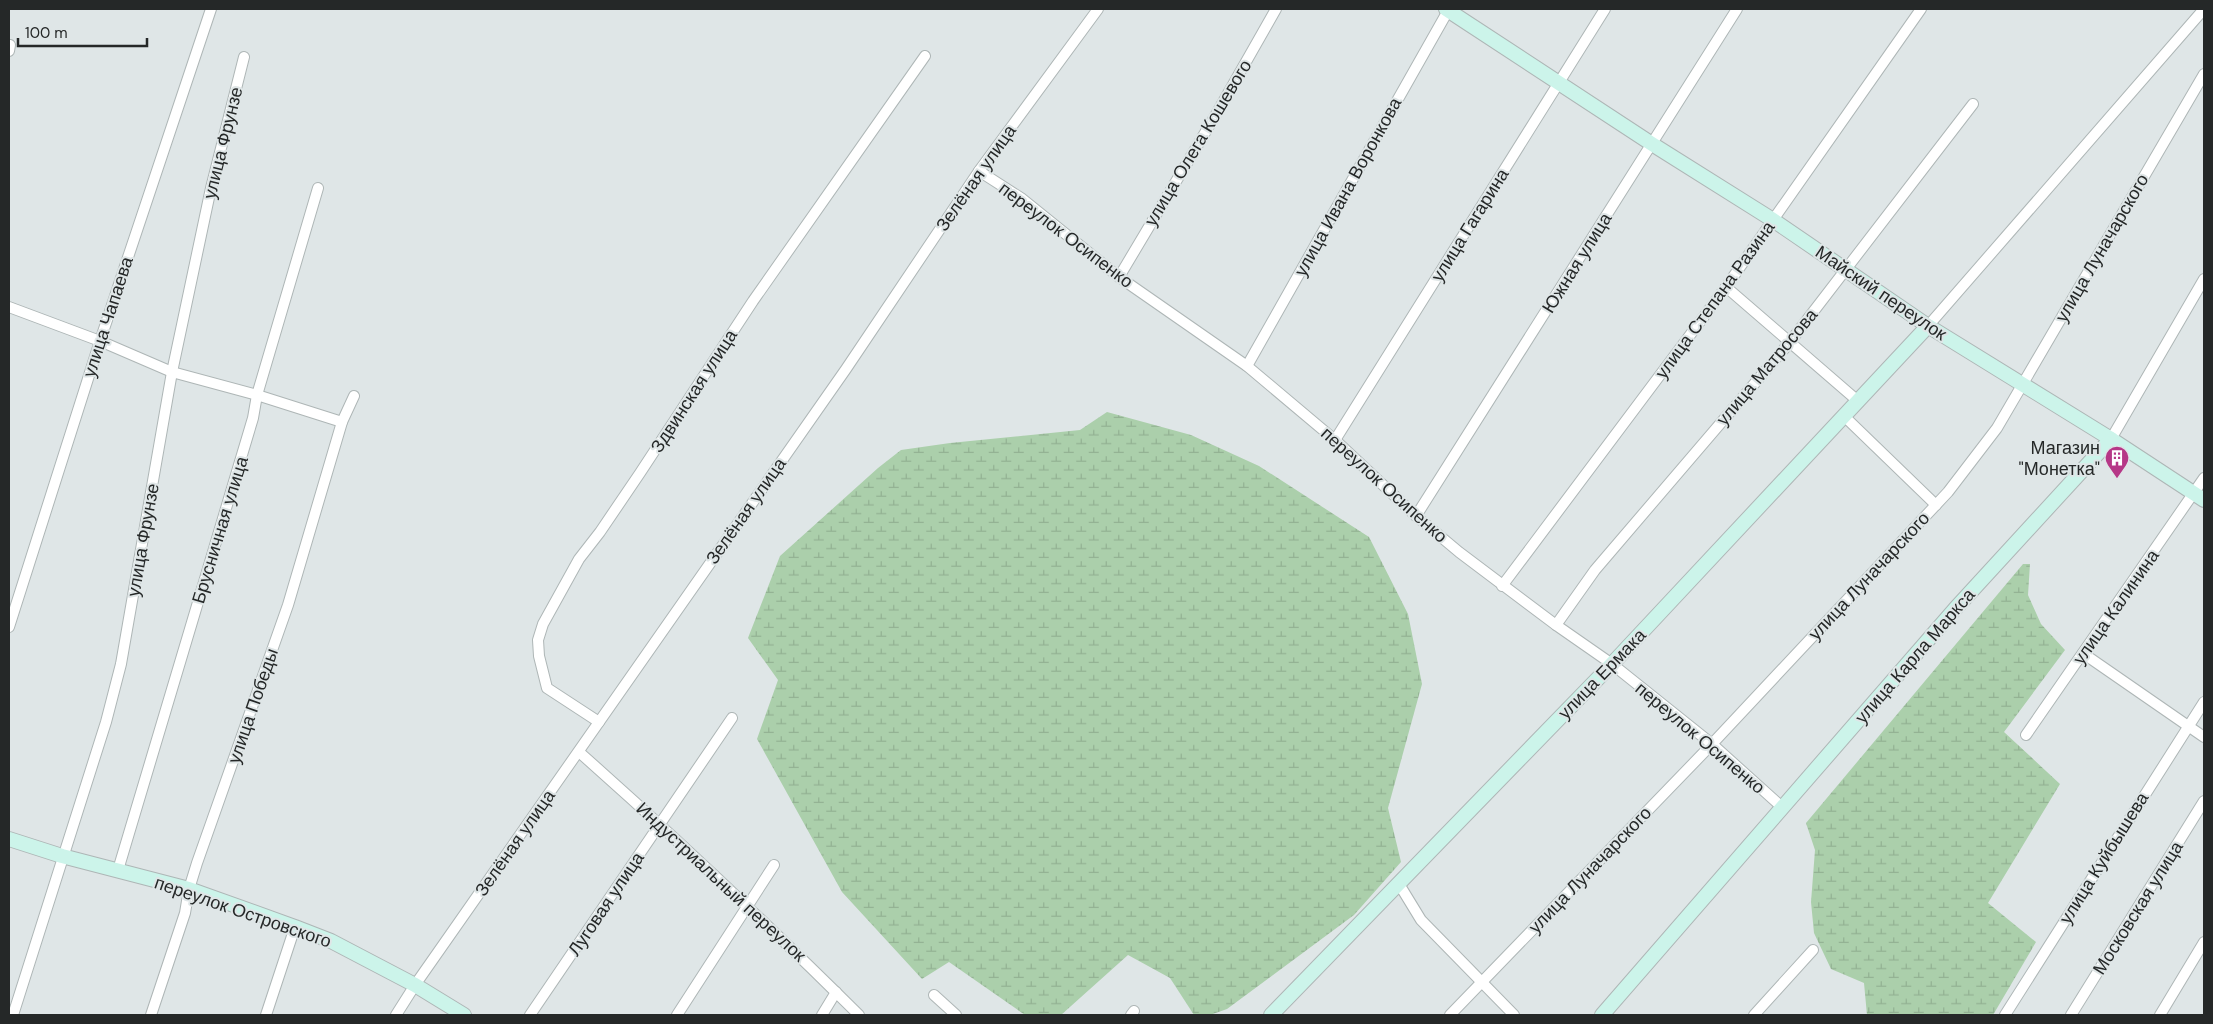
<svg xmlns="http://www.w3.org/2000/svg" width="2213" height="1024" font-family="'DM Sans',sans-serif">
	<style>
		.wetland { fill: url(#wetland-marsh) }
		.lines { fill: none; stroke-linecap: round; stroke-linejoin: round }
		.street-casing { stroke: #aeb6b6; stroke-width: 12 }
		.secondary-casing { stroke: #aeb6b6; stroke-width: 16 }
		.street { stroke: #fff; stroke-width: 10 }
		.secondary { stroke: #ccf4ea; stroke-width: 14 }
		.labels { text-anchor: middle; stroke-width: 4; stroke-linejoin: round; paint-order: stroke }
		.street-label { font-size: 18px; fill: #252828; stroke: #dfe6e7 }
		.poi-label { font-size: 18px; fill: #252828; stroke: #dfe6e7; text-anchor: end }
	</style>
	<defs>
		<pattern id="wetland-marsh" width="20" height="14" patternUnits="userSpaceOnUse" patternTransform="scale(1.25)"><rect width="20" height="14" fill="#abcfab"/><path d="M1 5h8M5 5V1M11 12h8M15 12V8" fill="none" stroke="#93b293"/></pattern>
	</defs>
	<rect width="100%" height="100%" fill="#dfe6e7"/>
	<!-- wetland -->
	<g class="wetland">
		<path d="M1107,412L1191,435L1259,466L1369,537L1408,614L1422,684L1388,808L1401,862L1354,915L1227,1009L1210,1015H1194L1170,978L1128,955L1061,1015H1025L949,962L922,979L842,892L757,739L778,680L748,638L780,556L878,468L901,450L950,443L1080,430Z"/>
		<path d="M2023,564H2030L2028,595L2041,624L2065,650L2004,732L2060,784L1988,903L2036,942L1993,1015H1867L1864,983L1831,969L1814,933L1811,902L1815,850L1806,823Z"/>
	</g>
	<g class="lines">
		<defs>
			<g id="street">
				<path d="M9,51L10,45"/>
				<path d="M979,171L1021,198L1119,277L1247,366L1335,440L1416,516L1459,552L1556,625L1612,664L1712,744L1783,808"/>
				<path d="M1119,277L1218,111L1276,9"/>
				<path d="M1726,287L1859,402"/>
				<path d="M9,307L100,341L172,372L257,395L342,422"/>
				<path d="M1928,326L2204,9"/>
				<path d="M1247,366L1449,9"/>
				<path d="M1845,417L1936,505"/>
				<path d="M2111,439L2204,279"/>
				<path d="M1335,440L1605,9"/>
				<path d="M1416,516L1737,9"/>
				<path d="M1502,586L1726,287L1921,9"/>
				<path d="M1556,625L1595,570L1790,342L1973,104"/>
				<path d="M9,627L100,341L211,9"/>
				<path d="M2084,654L2204,737"/>
				<path d="M599,722L547,688L539,656L538,640L543,624L579,559L600,532L640,473L753,301L925,56"/>
				<path d="M2026,735L2204,478"/>
				<path d="M579,752C675,837 768,925 859,1015"/>
				<path d="M118,870L253,418L257,395L318,188"/>
				<path d="M1399,884L1421,920L1514,1015"/>
				<path d="M934,995L956,1015"/>
				<path d="M13,1015L106,722L121,664L172,372L211,188L244,57"/>
				<path d="M151,1015L185,913L189,889L197,863L288,605L342,422L354,396"/>
				<path d="M266,1015L295,927"/>
				<path d="M396,1015L415,985L846,369L979,171L1098,9"/>
				<path d="M530,1015L732,718"/>
				<path d="M677,1015L774,865"/>
				<path d="M822,1015L836,992"/>
				<path d="M1131,1015L1134,1011"/>
				<path d="M1450,1015L1712,744L1948,492L1997,428L2204,74"/>
				<path d="M1754,1015L1813,950"/>
				<path d="M2005,1015L2204,702"/>
				<path d="M2071,1015L2204,801"/>
				<path d="M2160,1015L2204,942"/>
			</g>
			<g id="secondary">
				<path d="M1446,9L1652,144L1773,220L1928,326L2111,439L2204,500"/>
				<path d="M9,839L62,856L189,889L295,927L331,941L415,985L464,1015"/>
				<path d="M1271,1015L1612,664L1928,326"/>
				<path d="M1602,1015L1955,609L2111,439"/>
			</g>
		</defs>
		<!-- street casing -->
		<use href="#street" class="street-casing"/>
		<!-- secondary casing -->
		<use href="#secondary" class="secondary-casing"/>
		<!-- street -->
		<use href="#street" class="street"/>
		<!-- secondary -->
		<use href="#secondary" class="secondary"/>
	</g>
	<!-- icons -->
	<defs>
		<symbol id="building-pin" viewBox="-11 -11 22 30"><path d="M0 17L-7.5 6A9.5 9.5 0 1 1 7.5 6Z" fill="#b63887" stroke="#dfe6e7"/><path d="M-4-6H4V6H1V3H-1V6H-4ZM-2.5-4.3h1.7v1.8h-1.7ZM.8-4.3h1.7v1.8H.8ZM-2.5-1h1.7V.8h-1.7ZM.8-1h1.7V.8H.8Z" fill="#fff"/></symbol>
	</defs>
	<g fill-rule="evenodd">
		<use href="#building-pin" x="2103" y="444" width="28" height="38"/>
	</g>
	<g class="labels">
		<!-- street labels -->
		<g class="street-label">
			<text transform="translate(223 143) rotate(-76)" y="6">улица Фрунзе</text>
			<text transform="translate(1198 143) rotate(-59)" y="6">улица Олега Кошевого</text>
			<text transform="translate(976 178) rotate(-55)" y="6">Зелёная улица</text>
			<text transform="translate(1348 187) rotate(-61)" y="6">улица Ивана Воронкова</text>
			<text transform="translate(1470 225) rotate(-58)" y="6">улица Гагарина</text>
			<text transform="translate(1066 235) rotate(37)" y="6">переулок Осипенко</text>
			<text transform="translate(2102 248) rotate(-60)" y="6">улица Луначарского</text>
			<text transform="translate(1577 263) rotate(-58)" y="6">Южная улица</text>
			<text transform="translate(1881 293) rotate(34)" y="6">Майский переулок</text>
			<text transform="translate(1715 300) rotate(-54)" y="6">улица Степана Разина</text>
			<text transform="translate(108 317) rotate(-72)" y="6">улица Чапаева</text>
			<text transform="translate(1767 367) rotate(-50)" y="6">улица Матросова</text>
			<text transform="translate(694 391) rotate(-57)" y="6">Здвинская улица</text>
			<text transform="translate(1384 485) rotate(42)" y="6">переулок Осипенко</text>
			<text transform="translate(746 511) rotate(-55)" y="6">Зелёная улица</text>
			<text transform="translate(220 530) rotate(-73)" y="6">Брусничная улица</text>
			<text transform="translate(143 540) rotate(-80)" y="6">улица Фрунзе</text>
			<text transform="translate(1869 576) rotate(-47)" y="6">улица Луначарского</text>
			<text transform="translate(2116 607) rotate(-55)" y="6">улица Калинина</text>
			<text transform="translate(1915 656) rotate(-49)" y="6">улица Карла Маркса</text>
			<text transform="translate(1602 674) rotate(-46)" y="6">улица Ермака</text>
			<text transform="translate(253 706) rotate(-71)" y="6">улица Победы</text>
			<text transform="translate(1700 738) rotate(40)" y="6">переулок Осипенко</text>
			<text transform="translate(515 843) rotate(-55)" y="6">Зелёная улица</text>
			<text transform="translate(2104 858) rotate(-58)" y="6">улица Куйбышева</text>
			<text transform="translate(1590 870) rotate(-46)" y="6">улица Луначарского</text>
			<text transform="translate(721 882) rotate(43)" y="6">Индустриальный переулок</text>
			<text transform="translate(606 904) rotate(-56)" y="6">Луговая улица</text>
			<text transform="translate(2138 908) rotate(-58)" y="6">Московская улица</text>
			<text transform="translate(243 912) rotate(19)" y="6">переулок Островского</text>
		</g>
		<!-- poi labels -->
		<g class="poi-label">
			<text x="2100" y="454">Магазин<tspan x="2100" dy="21">"Монетка"</tspan></text>
		</g>
	</g>
	<!-- border -->
	<rect width="2213" height="1024" fill="none" stroke="#252828" stroke-width="20"/>
	<!-- scale -->
	<path d="M18 38v8h129v-8" fill="none" stroke="#252828" stroke-width="2.5"/>
	<text x="25" y="38" font-size="15" fill="#252828" stroke="#dfe6e7" stroke-width="4" paint-order="stroke">100 m</text>
</svg>
